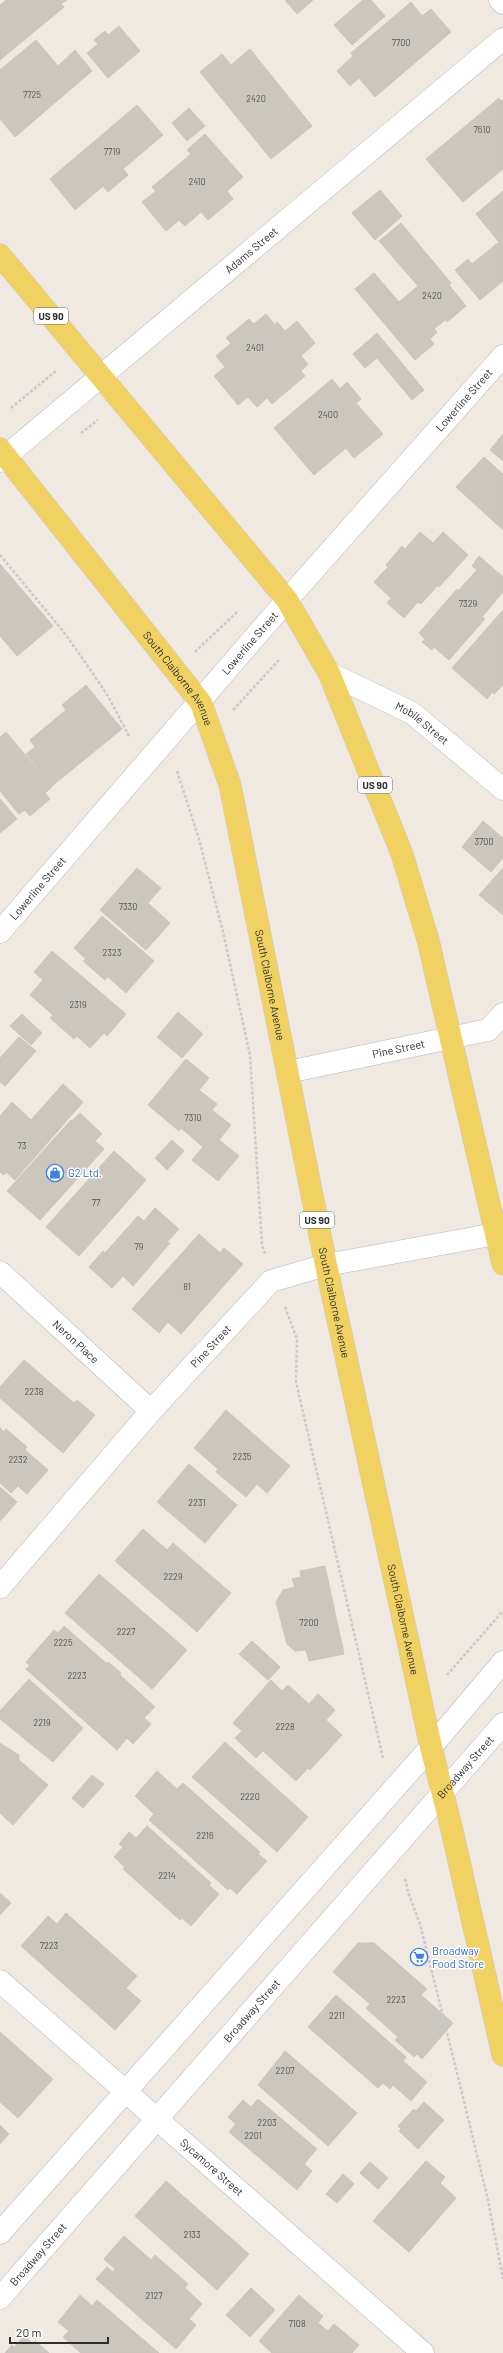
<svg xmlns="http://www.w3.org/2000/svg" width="503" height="2353" font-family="Barlow,sans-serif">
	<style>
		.building { fill: #cbc7bf; stroke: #cbc5ba }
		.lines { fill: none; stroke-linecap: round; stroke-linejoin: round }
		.minor-casing { stroke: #b4b7c1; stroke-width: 23 }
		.major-casing { stroke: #c9c9c9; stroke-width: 23 }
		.path { stroke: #c9c9c9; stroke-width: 2.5; stroke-dasharray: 3 2; stroke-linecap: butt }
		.minor { stroke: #fff; stroke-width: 22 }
		.major { stroke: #f2d163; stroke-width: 22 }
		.labels { text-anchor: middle; stroke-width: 3; stroke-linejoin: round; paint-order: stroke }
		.number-label { font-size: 9px; fill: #555452 }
		.shield { fill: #fff; stroke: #6d6d6d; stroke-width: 1 }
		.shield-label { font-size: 10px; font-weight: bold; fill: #2e2e2e }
		.street-label { font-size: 11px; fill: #2e2e2e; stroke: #fff }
		.shop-label { font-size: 11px; fill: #366cbe; stroke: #fff; text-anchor: start }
	</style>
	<rect width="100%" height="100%" fill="#efe9e1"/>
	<!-- building -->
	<g class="building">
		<path d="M6,0H67L61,4L64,7L0,60V5Z"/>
		<path d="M285,0H313L297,14Z"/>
		<path d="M363,0H371L385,16L352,45L334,25Z"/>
		<path d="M411,2L422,16L431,9L451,32L375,97L359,78L350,86L337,71L353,56L351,53Z"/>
		<path d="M119,26L140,51L108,78L87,53L98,44L94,40L105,31L108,35Z"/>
		<path d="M36,40L58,66L75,50L92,71L15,137L0,119V70Z"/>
		<path d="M250,49L312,126L271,159L200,72L222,54L231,65Z"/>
		<path d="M499,98L501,101L503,99V169L463,202L426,159Z"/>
		<path d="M137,105L163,135L123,169L128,175L108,192L103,186L75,210L50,179Z"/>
		<path d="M189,108L205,126L187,141L172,123Z"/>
		<path d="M205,134L243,177L227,191L233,199L208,220L201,212L185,226L179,220L166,231L142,202L156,191L152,187L191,154L187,150Z"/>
		<path d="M380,190L402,216L375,240L352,213Z"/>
		<path d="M503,191V281L480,300L455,270L468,259L472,264L499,242L476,214Z"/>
		<path d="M401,223L451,283L449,285L466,306L447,322L445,320L434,329L437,332L430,339L434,344L415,360L355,289L374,273L399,302L418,286L379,241Z"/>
		<path d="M266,314L275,325L277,322L285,331L297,321L315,343L301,356L308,364L301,371L305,376L272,404L267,398L257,407L248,397L238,405L214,376L225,367L216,356L231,343L226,338L249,319L254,324Z"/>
		<path d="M377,333L424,390L412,400L377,358L365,368L353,354Z"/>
		<path d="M332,379L340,389L347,382L361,399L356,403L383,434L354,458L346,448L314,475L274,428Z"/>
		<path d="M503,434V461L490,450Z"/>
		<path d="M484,457L503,474V530L456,487Z"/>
		<path d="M420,532L433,543L443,532L468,555L439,587L438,585L421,604L418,602L404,618L387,603L391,598L374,582L388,567L386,565L402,546L405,549Z"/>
		<path d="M479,556L503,577V592L482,617L485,619L449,660L434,647L432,650L422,642L425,639L419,633L457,589L458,591L477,570L472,566Z"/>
		<path d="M0,564L53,626L17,656L0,636Z"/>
		<path d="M503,610V685L494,694L492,692L487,699L452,668Z"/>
		<path d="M86,685L122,729L52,786L26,754L35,747L30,740L66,710L62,705Z"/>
		<path d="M6,732L52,787L45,793L50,799L30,816L25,810L19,814L0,791V737Z"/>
		<path d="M0,799L17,819L0,833Z"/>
		<path d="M483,821L503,838V858L491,872L462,847Z"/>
		<path d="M137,868L161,888L148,903L170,923L146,950L100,910Z"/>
		<path d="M503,868V915L479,895Z"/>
		<path d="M102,916L154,961L126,993L108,977L105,980L83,961L86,959L74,948Z"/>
		<path d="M52,951L126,1014L107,1036L104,1033L90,1048L77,1036L74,1039L50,1018L53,1015L30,995L43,980L34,972Z"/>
		<path d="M178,1012L203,1034L182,1058L157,1037Z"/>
		<path d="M22,1014L42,1033L31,1045L10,1026Z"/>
		<path d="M19,1037L36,1051L5,1086L0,1082V1058Z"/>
		<path d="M186,1059L209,1078L199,1090L217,1104L212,1110L231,1125L219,1140L239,1156L218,1181L192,1160L203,1147L181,1128L179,1131L148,1105Z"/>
		<path d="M63,1084L83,1102L15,1180L6,1172L4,1175L0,1172V1116L12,1102L31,1120Z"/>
		<path d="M80,1113L102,1134L95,1141L104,1149L40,1220L7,1191L71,1120L72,1121Z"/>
		<path d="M172,1140L184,1151L167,1170L155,1158Z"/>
		<path d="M114,1151L146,1180L79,1256L46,1227Z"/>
		<path d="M155,1208L179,1229L167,1242L170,1243L133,1286L123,1276L112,1288L89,1267L103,1251L105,1253L138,1216L144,1221Z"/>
		<path d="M199,1234L220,1253L224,1248L243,1264L181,1334L168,1322L159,1333L132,1309Z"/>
		<path d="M24,1360L74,1403L77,1400L95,1415L63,1453L0,1398V1387Z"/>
		<path d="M226,1410L290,1466L267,1493L257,1484L246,1497L216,1472L218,1469L194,1448Z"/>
		<path d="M0,1428L4,1432L6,1429L27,1447L25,1450L48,1470L27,1494L18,1486L11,1493L0,1483Z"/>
		<path d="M189,1464L237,1505L205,1543L157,1502Z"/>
		<path d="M0,1487L17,1502L0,1521Z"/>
		<path d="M143,1529L167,1550L173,1543L231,1593L197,1632L115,1561Z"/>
		<path d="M325,1566L344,1654L309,1661L306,1650L295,1651L287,1644L276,1602L283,1590L295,1587L292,1579L301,1577L300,1571Z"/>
		<path d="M99,1574L187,1650L152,1689L65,1613Z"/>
		<path d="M64,1626L107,1664L108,1662L121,1673L120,1675L155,1707L144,1718L151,1724L133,1744L127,1738L117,1750L26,1669L30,1666L26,1662L54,1630L58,1633Z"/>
		<path d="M252,1641L280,1667L268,1680L239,1654Z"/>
		<path d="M29,1679L83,1728L53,1762L0,1719V1711Z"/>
		<path d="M271,1680L282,1691L288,1685L309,1704L318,1694L335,1710L326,1720L342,1735L310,1770L308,1768L296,1781L263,1751L256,1758L235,1738L242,1731L233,1723Z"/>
		<path d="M225,1742L308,1817L277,1852L192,1777Z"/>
		<path d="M0,1743L19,1755V1760L48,1785L13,1825L0,1813Z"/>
		<path d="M157,1771L177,1789L183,1783L260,1852L258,1854L267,1861L237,1894L230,1888L228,1890L149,1820L154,1814L135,1796Z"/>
		<path d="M92,1775L104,1784L83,1808L72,1798Z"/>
		<path d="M147,1826L211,1883L209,1885L219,1894L191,1926L182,1918L180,1920L123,1869L125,1867L114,1857L123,1847L119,1844L129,1832L136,1838Z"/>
		<path d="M0,1893L11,1903L0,1915Z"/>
		<path d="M66,1913L137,1976L126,1988L141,2001L115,2030L21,1946L48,1916L57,1924Z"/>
		<path d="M358,1943H374L427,1989L421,1995L453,2023L422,2059L417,2054L414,2057L395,2040L398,2037L366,2008L370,2004L333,1972Z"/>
		<path d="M336,1995L406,2057L403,2061L427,2082L411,2101L393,2085L390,2089L383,2083L378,2088L308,2027Z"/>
		<path d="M0,2032L53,2079L18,2118L0,2102Z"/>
		<path d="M285,2051L357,2113L328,2146L258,2085Z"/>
		<path d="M258,2099L317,2149L304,2164L312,2171L297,2190L229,2132L236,2124L228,2117L243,2100L251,2107Z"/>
		<path d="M424,2102L444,2120L418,2149L399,2131L401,2129L398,2126L414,2109L416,2111Z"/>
		<path d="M0,2125L9,2134L0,2144Z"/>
		<path d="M426,2161L445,2177L440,2183L456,2198L409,2252L373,2221Z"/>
		<path d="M370,2162L388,2178L378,2189L360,2173Z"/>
		<path d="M343,2174L354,2184L337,2203L326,2194Z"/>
		<path d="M166,2181L249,2254L217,2290L135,2216Z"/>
		<path d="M124,2236L151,2260L155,2255L188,2284L185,2288L202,2304L189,2319L196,2325L176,2349L96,2279L107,2267L113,2272L115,2269L104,2259Z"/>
		<path d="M251,2288L275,2310L250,2337L226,2315Z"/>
		<path d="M80,2295L92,2306L97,2300L159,2353H81L63,2337L69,2331L58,2322Z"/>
		<path d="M299,2295L323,2316L318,2323L328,2331L334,2324L359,2345L352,2353H272L259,2341Z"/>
		<path d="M24,2336L33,2344L35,2341L49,2353H5L12,2345L14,2348Z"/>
	</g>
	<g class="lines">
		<defs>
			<g id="minor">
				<path d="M500,0L503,3"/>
				<path id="s1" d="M0,461L503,39"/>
				<path id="s2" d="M329,673L412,713L503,789"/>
				<path id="s3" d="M0,932L287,600L503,356"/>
				<path id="s4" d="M288,1072L488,1030L503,1014"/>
				<path id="s5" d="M0,1272L151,1411"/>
				<path id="s6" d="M0,1587L151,1411L271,1281L326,1265L496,1234"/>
				<path id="s7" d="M0,1981L423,2353"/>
				<path d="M0,2233L431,1747L503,1662"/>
				<path id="s8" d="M0,2298L503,1724"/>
			</g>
			<g id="major">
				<path d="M0,255L287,600L329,673L402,854L428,940L503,1264"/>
				<path id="s9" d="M0,449L201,703L230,785L326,1265L431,1747L451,1826L503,2055"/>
			</g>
		</defs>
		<!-- minor casing -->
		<use href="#minor" class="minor-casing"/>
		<!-- major casing -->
		<use href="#major" class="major-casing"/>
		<!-- path -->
		<g class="path">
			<path d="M11,408L56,371"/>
			<path d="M81,433L98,420"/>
			<path d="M0,555L63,631L85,662L108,696L130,738"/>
			<path d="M195,652L238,611"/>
			<path d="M233,710L279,660"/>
			<path d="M177,771L199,839L223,932L250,1055L262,1245L265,1254"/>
			<path d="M285,1307L297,1339L296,1382L383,1758"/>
			<path d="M447,1675L503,1611"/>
			<path d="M405,1879L409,1895L420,1924L460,2085L488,2200L503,2279"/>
		</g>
		<!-- minor -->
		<use href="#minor" class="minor"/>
		<!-- major -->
		<use href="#major" class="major"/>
	</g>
	<!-- icons -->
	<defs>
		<symbol id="shop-ring" viewBox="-11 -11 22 22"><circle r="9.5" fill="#fff" stroke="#3f7fe0" stroke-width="1.5"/><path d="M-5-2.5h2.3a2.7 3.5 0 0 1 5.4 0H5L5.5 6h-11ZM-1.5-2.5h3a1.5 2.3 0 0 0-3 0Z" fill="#3f7fe0"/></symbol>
		<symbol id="supermarket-ring" viewBox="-11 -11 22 22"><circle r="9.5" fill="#fff" stroke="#3f7fe0" stroke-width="1.5"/><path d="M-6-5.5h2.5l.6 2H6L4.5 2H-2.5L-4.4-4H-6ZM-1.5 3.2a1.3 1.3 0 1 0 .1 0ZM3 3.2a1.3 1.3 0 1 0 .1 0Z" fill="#3f7fe0"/></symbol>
	</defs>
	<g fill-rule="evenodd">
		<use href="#shop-ring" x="45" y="1163" width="20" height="20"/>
		<use href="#supermarket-ring" x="409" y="1947" width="20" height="20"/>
	</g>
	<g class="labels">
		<!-- number labels -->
		<g class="number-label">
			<text x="401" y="46">7700</text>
			<text x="32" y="98">7725</text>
			<text x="256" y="102">2420</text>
			<text x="482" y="133">7610</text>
			<text x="112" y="155">7719</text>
			<text x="197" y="185">2410</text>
			<text x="432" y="299">2420</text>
			<text x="255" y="351">2401</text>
			<text x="328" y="418">2400</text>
			<text x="468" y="607">7329</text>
			<text x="484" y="845">3700</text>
			<text x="128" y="910">7330</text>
			<text x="112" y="956">2323</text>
			<text x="78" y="1008">2319</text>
			<text x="193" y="1121">7310</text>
			<text x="22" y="1149">73</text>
			<text x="96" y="1206">77</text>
			<text x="139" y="1250">79</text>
			<text x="187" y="1290">81</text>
			<text x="34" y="1395">2238</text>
			<text x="242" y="1460">2235</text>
			<text x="18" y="1463">2232</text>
			<text x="197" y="1506">2231</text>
			<text x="173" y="1580">2229</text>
			<text x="309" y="1626">7200</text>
			<text x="126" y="1635">2227</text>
			<text x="63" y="1646">2225</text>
			<text x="77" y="1679">2223</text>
			<text x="42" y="1726">2219</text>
			<text x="285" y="1730">2228</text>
			<text x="250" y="1800">2220</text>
			<text x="205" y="1839">2216</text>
			<text x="167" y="1879">2214</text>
			<text x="49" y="1949">7223</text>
			<text x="396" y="2003">2223</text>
			<text x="337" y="2019">2211</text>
			<text x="285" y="2074">2207</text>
			<text x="267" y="2126">2203</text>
			<text x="253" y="2139">2201</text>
			<text x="192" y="2238">2133</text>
			<text x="154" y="2299">2127</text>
			<text x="297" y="2327">7108</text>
		</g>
		<!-- shield labels -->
		<g class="shield">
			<rect x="34" y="308" width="34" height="16" rx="3"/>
			<rect x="358" y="777" width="34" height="16" rx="3"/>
			<rect x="300" y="1212" width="34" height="16" rx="3"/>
		</g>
		<g class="shield-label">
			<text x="51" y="320">US 90</text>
			<text x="375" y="789">US 90</text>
			<text x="317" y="1224">US 90</text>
		</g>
		<!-- street labels -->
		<g class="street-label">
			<text dy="4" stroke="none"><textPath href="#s1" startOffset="328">Adams Street</textPath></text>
			<text dy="4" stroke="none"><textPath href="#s3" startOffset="706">Lowerline Street</textPath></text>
			<text dy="4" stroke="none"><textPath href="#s3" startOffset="382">Lowerline Street</textPath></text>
			<text dy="4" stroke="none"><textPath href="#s9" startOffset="291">South Claiborne Avenue</textPath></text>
			<text dy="4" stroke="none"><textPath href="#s2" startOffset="106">Mobile Street</textPath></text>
			<text dy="4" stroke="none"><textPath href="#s3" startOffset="58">Lowerline Street</textPath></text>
			<text dy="4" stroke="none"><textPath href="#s9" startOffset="615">South Claiborne Avenue</textPath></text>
			<text dy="4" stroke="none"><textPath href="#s4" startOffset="113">Pine Street</textPath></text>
			<text dy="4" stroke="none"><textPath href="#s9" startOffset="939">South Claiborne Avenue</textPath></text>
			<text dy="4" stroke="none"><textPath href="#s5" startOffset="103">Neron Place</textPath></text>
			<text dy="4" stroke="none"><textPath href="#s6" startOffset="320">Pine Street</textPath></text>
			<text dy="4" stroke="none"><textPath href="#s9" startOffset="1263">South Claiborne Avenue</textPath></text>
			<text dy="4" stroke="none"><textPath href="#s8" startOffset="706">Broadway Street</textPath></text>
			<text dy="4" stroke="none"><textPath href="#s8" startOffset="382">Broadway Street</textPath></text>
			<text dy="4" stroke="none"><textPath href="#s7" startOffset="282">Sycamore Street</textPath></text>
			<text dy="4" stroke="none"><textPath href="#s8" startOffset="58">Broadway Street</textPath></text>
		</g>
		<!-- shop labels -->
		<g class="shop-label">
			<text x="68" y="1177">G2 Ltd.</text>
			<text x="432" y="1955">Broadway<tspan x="432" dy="13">Food Store</tspan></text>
		</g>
	</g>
	<!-- scale -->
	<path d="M10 2337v6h98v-6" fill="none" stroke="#2e2e2e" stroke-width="2"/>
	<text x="16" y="2337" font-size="12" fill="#2e2e2e" stroke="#ffffff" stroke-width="3" paint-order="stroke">20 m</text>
</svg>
